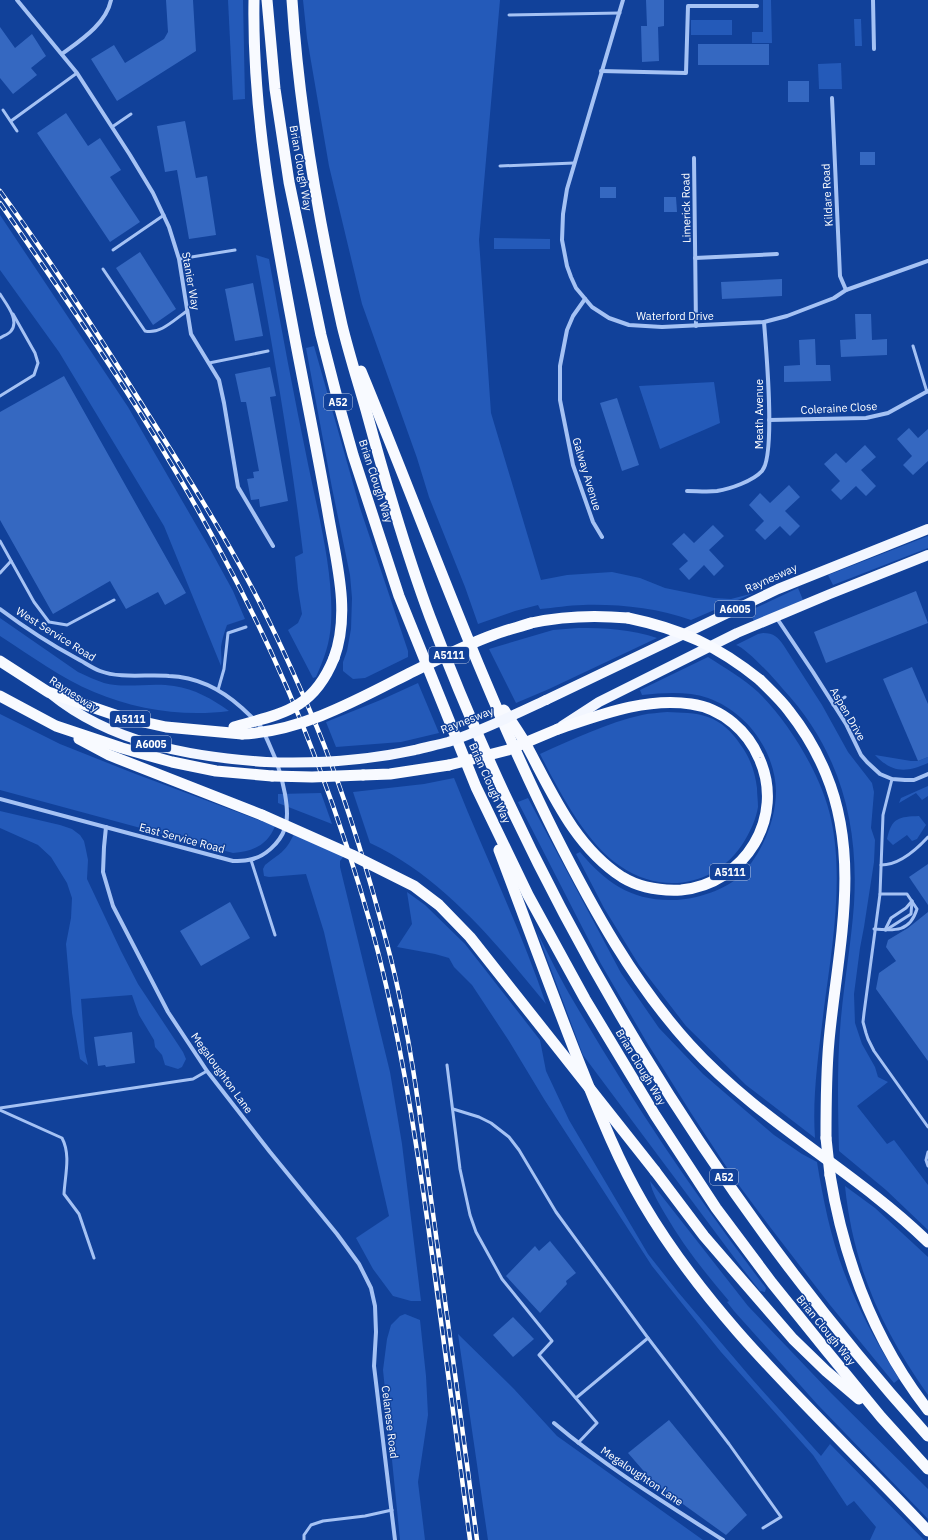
<svg xmlns="http://www.w3.org/2000/svg" width="928" height="1540" font-family="'IBM Plex Sans',sans-serif">
	<style>
		.green { fill: #245ab9 }
		.building { fill: #3568c1 }
		.lines { fill: none; stroke-linecap: round; stroke-linejoin: round }
		.service { stroke: #a5c2f4; stroke-width: 3 }
		.minor { stroke: #a5c2f4; stroke-width: 4 }
		.primary { stroke: #f2f6ff; stroke-width: 10 }
		.trunk { stroke: #f8faff; stroke-width: 11 }
		.rail-casing { stroke: #fff; stroke-width: 4.5 }
		.rail { stroke: #11419a; stroke-width: 3; stroke-dasharray: 9; stroke-linecap: butt }
		.primary-bridge { stroke: #f2f6ff; stroke-width: 10 }
		.trunk-bridge { stroke: #f8faff; stroke-width: 11 }
		.labels { text-anchor: middle; stroke-width: 3; stroke-linejoin: round; paint-order: stroke }
		.shield { fill: #11419a; stroke: #b8c6e1; stroke-width: 1 }
		.shield-label { font-size: 10px; font-weight: bold; fill: #fff }
		.street-label { font-size: 11px; fill: #fff; stroke: #11419a }
	</style>
	<rect width="100%" height="100%" fill="#11419a"/>
	<!-- green -->
	<g class="green">
		<path d="M228,0H243L245,99L233,100Z"/>
		<path d="M303,0H500L479,240L491,413L541,580L567,575L612,572L640,578L665,588L714,598L731,599L754,593L691,620C657,608 619,604 583,605C569,605 554,608 540,609L538,605L515,611L478,624L465,587L429,497L417,458L362,304L329,166L307,38Z"/>
		<path d="M763,0H771L772,43H752V32H763Z"/>
		<path d="M854,19H861L862,46H855Z"/>
		<rect x="691" y="20" width="41" height="15"/>
		<path d="M841,63L842,89H819L818,64Z"/>
		<path d="M0,215L128,407L210,549L233,591L245,619L227,625C224,633 222,640 221,647C221,654 222,660 221,666L164,526L59,352L0,270Z"/>
		<path d="M494,238L550,239V249H494Z"/>
		<path d="M256,255L269,259C281,328 294,396 308,464C318,513 334,573 331,623C330,643 324,659 316,677L313,678L288,630L298,623L302,614L298,589L295,557L303,553C291,453 274,354 256,255Z"/>
		<path d="M314,346L360,508L408,651V657L365,678L353,679L343,671V662L347,651L351,629L352,598L350,575L332,488L306,348Z"/>
		<path d="M714,382L720,423L660,449L639,386Z"/>
		<path d="M928,536V548L833,585L828,575Z"/>
		<path d="M798,588L803,600L754,621L749,611Z"/>
		<path d="M0,618L78,672C87,676 95,680 104,683C126,689 151,682 174,686C195,689 212,699 229,711C185,717 136,710 94,692C61,678 31,656 0,636Z"/>
		<path d="M578,628C605,628 631,629 657,638L549,689L516,703L489,649L553,630Z"/>
		<path d="M763,633C774,633 778,637 784,646L822,705L848,752L872,783L874,792L871,828L875,840L874,862L864,927L860,948L854,994L855,1023L862,1044L875,1067L878,1077L888,1082L857,1106L887,1144L894,1140L928,1185V1230L886,1190L839,1151C838,1110 837,1070 840,1030C843,988 851,946 854,904C859,821 839,749 782,688C774,678 746,648 736,645L758,634Z"/>
		<path d="M708,657C725,668 743,678 758,692C789,722 822,776 831,819C844,878 832,949 824,1008C819,1051 812,1095 815,1138L746,1085L686,1026L639,965L604,908L576,854L580,852C605,882 631,901 673,900C694,900 727,890 742,874C762,853 776,820 776,791C775,751 747,712 708,698C687,691 664,693 642,695L640,690Z"/>
		<path d="M418,683L439,733L401,742L336,747L326,722L383,699Z"/>
		<path d="M667,712C681,713 695,712 708,717C722,722 732,732 740,744C750,757 755,772 757,788C757,794 758,801 758,807C756,819 751,830 745,840C718,886 663,896 620,866C586,844 558,789 540,754C573,739 607,723 642,715C650,713 659,713 667,712Z"/>
		<path d="M0,714L60,744L133,773L275,826C268,845 252,852 233,853L0,790Z"/>
		<path d="M875,755L911,761H918L928,757V763C906,773 892,773 875,755Z"/>
		<path d="M454,778C484,854 520,927 546,1004C496,943 443,877 370,843L353,792L424,784Z"/>
		<path d="M928,786V796L922,800L916,793L899,803L901,798Z"/>
		<path d="M321,793L332,824L278,803V794Z"/>
		<path d="M528,798L621,973L659,1028L703,1074L774,1135L802,1154L817,1162C824,1205 833,1249 851,1289C864,1320 881,1350 899,1379L894,1383L830,1305L770,1227L735,1180L691,1113L646,1041L601,964L518,802Z"/>
		<path d="M0,811L60,825L72,829L80,835L84,841L86,850L88,860L87,879L121,951L138,984L183,1052L186,1059L182,1067L178,1069L165,1065L162,1055L155,1047L154,1040L139,1015L132,995L81,999L85,1052L88,1065L80,1059L72,1013L66,944L71,918L72,898L67,883L51,857L38,845L0,828Z"/>
		<path d="M919,816L926,825L917,839L912,841L907,835L893,845L887,839C892,817 899,817 919,816Z"/>
		<path d="M294,834L344,856L340,861V867L390,1072L402,1144L421,1301H411L393,1296L373,1269L356,1238L389,1216L324,932L306,874L269,877L264,876L263,869L265,865C280,853 285,853 294,834Z"/>
		<path d="M407,892L425,905L465,944L540,1040L546,1071L569,1120L648,1254L678,1292L752,1379L821,1456L830,1444L924,1540H870L876,1527L854,1501L847,1506L813,1455L721,1352L652,1266L544,1099L509,1041L472,985L454,967L449,958L435,954L397,947L412,924Z"/>
		<path d="M537,932C549,955 560,979 574,1002C632,1101 696,1197 766,1288L765,1292L760,1291L742,1268L583,1055Z"/>
		<path d="M650,1181L748,1306L831,1393L928,1489V1519L817,1404L734,1311L727,1302L729,1301C705,1273 683,1245 665,1214C659,1203 652,1193 650,1181Z"/>
		<path d="M845,1186L875,1208L928,1257V1395C882,1330 853,1266 845,1186Z"/>
		<path d="M405,1314L420,1320L426,1376L428,1415L418,1482L425,1540H400L383,1370L387,1339L391,1325L400,1316Z"/>
		<path d="M458,1334L514,1389L557,1436L703,1540H488Z"/>
	</g>
	<!-- building -->
	<g class="building">
		<path d="M166,0H193L196,51L117,101L91,59L114,45L125,63L164,39L168,32Z"/>
		<path d="M646,0H664V26L658,27L659,61L642,62L641,26H647Z"/>
		<path d="M0,27L15,48L32,34L46,56L31,68L37,75L13,94L0,78Z"/>
		<rect x="698" y="44" width="71" height="21"/>
		<rect x="788" y="81" width="21" height="21"/>
		<path d="M66,113L88,146L100,138L121,170L110,177L140,222L110,242L37,133Z"/>
		<path d="M185,121L196,178L207,176L216,235L189,239L177,170L165,172L157,126Z"/>
		<rect x="860" y="152" width="15" height="13"/>
		<rect x="600" y="187" width="16" height="11"/>
		<path d="M664,197H676L677,212H664Z"/>
		<path d="M140,252L176,309L153,325L116,268Z"/>
		<path d="M782,279V296L722,299L721,282Z"/>
		<path d="M253,283L263,336L235,341L225,289Z"/>
		<path d="M855,314H871L872,340L887,339V355L841,357L840,340L856,339Z"/>
		<path d="M815,339L816,365H830L831,381L784,382V366L800,365L799,340Z"/>
		<path d="M270,367L276,396L270,397L288,501L260,507L259,499L251,500L247,479L254,478L253,472L259,471L246,402H241L235,374Z"/>
		<path d="M64,376L186,593L165,605L158,592L126,609L110,581L53,614L0,520V412Z"/>
		<path d="M617,398L639,465L622,471L600,403Z"/>
		<path d="M909,428L918,438L928,429V461L913,475L903,465L912,456L897,439Z"/>
		<path d="M865,445L876,457L861,470L876,486L866,496L856,486L841,500L831,490L840,481L824,464L836,453L846,463Z"/>
		<path d="M789,485L800,497L785,511L800,526L790,536L780,526L765,540L755,530L764,521L749,505L760,493L770,503Z"/>
		<path d="M713,525L724,536L709,550L724,566L714,576L704,565L689,580L679,569L688,561L672,544L684,533L694,543Z"/>
		<path d="M916,591L928,623L826,663L814,632Z"/>
		<path d="M912,667L928,704V757L918,761L883,679Z"/>
		<path d="M928,864V905L909,877Z"/>
		<path d="M230,902L250,938L201,966L180,931Z"/>
		<path d="M928,912V1061L876,989L879,973L896,961L886,947L888,940L908,928Z"/>
		<path d="M132,1032L135,1063L106,1067L105,1065L98,1066L94,1037Z"/>
		<path d="M550,1241L576,1273L566,1281L567,1284L540,1313L506,1276L535,1246L539,1251Z"/>
		<path d="M513,1317L534,1339L513,1357L493,1335Z"/>
		<path d="M669,1420L747,1515L726,1535L655,1484L628,1453Z"/>
	</g>
	<g class="lines">
		<!-- service -->
		<g class="service">
			<path d="M509,15L620,13"/>
			<path d="M3,110L17,131"/>
			<path d="M11,121L77,73"/>
			<path d="M112,127L131,114"/>
			<path d="M500,166L574,163"/>
			<path d="M113,250L164,215"/>
			<path d="M179,259L235,250"/>
			<path d="M103,269L145,331C160,335 175,319 187,311"/>
			<path d="M0,294C6,304 20,320 11,331C9,334 3,336 0,338"/>
			<path d="M913,346L927,392"/>
			<path d="M209,363L268,351"/>
			<path d="M0,396L34,375L38,363L35,353L13,314"/>
			<path d="M0,541L34,602L49,622L67,625L114,600"/>
			<path d="M0,573L11,561"/>
			<path d="M218,690L224,669L228,633L246,627"/>
			<path d="M833,705L845,697"/>
			<path d="M892,779L883,815L880,894L864,1013L863,1022L866,1033L868,1039L874,1051L928,1127"/>
			<path d="M251,860L275,935"/>
			<path d="M881,865C899,865 916,850 928,837"/>
			<path d="M874,929C895,931 910,932 917,909L907,894H880"/>
			<path d="M885,930L891,918L906,908L912,901"/>
			<path d="M886,930L911,914L912,901"/>
			<path d="M447,1065L460,1169L470,1215L476,1232L502,1279L552,1341L539,1355L597,1423L578,1443"/>
			<path d="M0,1108L193,1079L207,1071"/>
			<path d="M453,1109L479,1117L491,1123L509,1137L519,1150L556,1212L648,1338L729,1444L781,1517L763,1528"/>
			<path d="M0,1110L62,1138C71,1155 65,1175 64,1194L79,1214L94,1258"/>
			<path d="M928,1152L926,1160L928,1166"/>
			<path d="M576,1398L648,1338"/>
			<path d="M304,1540V1535L311,1525L323,1521L365,1516L392,1510"/>
		</g>
		<!-- minor -->
		<g class="minor">
			<path d="M17,0L77,73L130,155L153,193L169,227L179,259L191,334L219,380L224,403L238,487L273,546"/>
			<path d="M623,0L567,189L563,214L562,240L567,266L571,277L576,288L592,307L609,318L629,325L662,327L764,322L787,316L834,298L846,290L928,261"/>
			<path d="M873,0L874,49"/>
			<path d="M62,54C81,40 106,24 111,0"/>
			<path d="M601,71L686,73L688,6H757"/>
			<path d="M832,98L840,276L846,290"/>
			<path d="M694,158L696,326"/>
			<path d="M695,258L777,254"/>
			<path d="M585,299L573,316L567,330L560,366V400L573,465L593,522L602,537"/>
			<path d="M769,420L866,418L888,413L928,391"/>
			<path d="M687,491C697,491 707,492 717,491C730,489 753,481 762,471C776,455 766,348 764,322"/>
			<path d="M0,609C24,627 50,644 76,658C84,662 92,668 100,671C121,679 147,674 169,676C198,677 221,689 242,708C248,714 256,720 261,727C267,738 271,749 276,760C282,777 291,811 285,828C280,843 264,858 248,860C243,861 238,861 233,861L0,799"/>
			<path d="M776,617L813,672L846,724L861,755L867,762L880,774L892,779L905,780H914L928,774"/>
			<path d="M106,827L104,847L103,872L113,906L168,1012L207,1071L270,1152L337,1234L359,1264L371,1288L375,1306L376,1332L374,1366L395,1540"/>
			<path d="M554,1423C606,1467 665,1503 723,1540"/>
		</g>
		<!-- primary -->
		<g class="primary">
			<path d="M51,694C111,743 191,757 266,762"/>
			<path d="M546,700L778,589L928,529"/>
			<path d="M562,726L599,702L737,633L830,594L928,555"/>
		</g>
		<!-- trunk -->
		<g class="trunk">
			<path d="M254,0C252,114 274,227 295,339C306,397 318,455 328,513C336,561 351,612 334,658"/>
			<path d="M267,0L275,89L289,182L321,335L339,405L353,455L399,596L476,787L528,895L585,999L655,1115L716,1208L772,1283L826,1350L881,1417L928,1469"/>
			<path d="M292,0C299,109 318,218 342,325C349,354 358,382 366,410C385,480 405,550 430,617C544,918 713,1197 928,1436"/>
			<path d="M361,371C425,525 480,684 555,834C593,909 633,982 690,1045C760,1122 854,1170 928,1242"/>
			<path d="M531,623C563,616 595,615 628,618"/>
			<path d="M0,661L48,692L121,717L166,727L242,734"/>
			<path d="M760,680C770,690 781,700 789,711C804,730 817,752 826,774C862,860 837,953 829,1041C826,1073 826,1106 826,1138"/>
			<path d="M0,696L56,726L122,748L172,762L216,771L272,776"/>
			<path d="M504,710C512,723 522,736 529,750C554,797 576,847 622,877C640,888 660,891 681,890C745,884 786,817 759,758C753,744 745,733 733,723C721,713 706,706 691,704C646,697 600,715 558,729"/>
			<path d="M79,739L109,755L262,815"/>
			<path d="M363,775L390,774L449,765"/>
			<path d="M499,850C525,919 550,988 577,1057C597,1107 616,1157 643,1203C717,1329 830,1425 928,1531"/>
			<path d="M655,1171L704,1236L793,1339L826,1371L859,1399"/>
			<path d="M830,1175C844,1260 875,1342 928,1410"/>
		</g>
		<defs>
			<g id="rail">
				<path d="M0,191C49,258 94,328 138,398C177,460 217,522 251,586C275,631 296,678 316,725C345,795 367,868 386,940C409,1025 420,1113 431,1199C447,1313 462,1426 477,1540"/>
				<path d="M0,203C79,318 159,434 224,558C288,676 337,804 373,933C399,1029 414,1127 428,1225C443,1330 456,1435 470,1540"/>
			</g>
		</defs>
		<!-- rail casing -->
		<use href="#rail" class="rail-casing"/>
		<!-- rail -->
		<use href="#rail" class="rail"/>
		<!-- primary-bridge -->
		<path class="primary-bridge" d="M266,762C318,764 365,761 415,750C426,747 437,745 448,742C481,731 514,715 546,700"/>
		<!-- trunk-bridge -->
		<g class="trunk-bridge">
			<path d="M628,618C681,629 718,646 760,680"/>
			<path d="M234,727C283,713 313,710 334,658"/>
			<path d="M242,734C301,732 359,699 410,673C437,660 465,645 493,635C506,630 519,627 531,623"/>
			<path d="M449,765L508,750L558,729"/>
			<path d="M272,776L312,777L363,775"/>
			<path d="M262,815L352,855L414,886L439,905L470,937L655,1171"/>
			<path d="M826,1138L830,1175"/>
		</g>
	</g>
	<g class="labels">
		<!-- shield labels -->
		<g class="shield">
			<rect x="324" y="394" width="28" height="16" rx="3"/>
			<rect x="715" y="601" width="40" height="16" rx="3"/>
			<rect x="429" y="647" width="40" height="16" rx="3"/>
			<rect x="110" y="711" width="40" height="16" rx="3"/>
			<rect x="131" y="736" width="40" height="16" rx="3"/>
			<rect x="710" y="864" width="40" height="16" rx="3"/>
			<rect x="710" y="1169" width="28" height="16" rx="3"/>
		</g>
		<g class="shield-label">
			<text x="338" y="406">A52</text>
			<text x="735" y="613">A6005</text>
			<text x="449" y="659">A5111</text>
			<text x="130" y="723">A5111</text>
			<text x="151" y="748">A6005</text>
			<text x="730" y="876">A5111</text>
			<text x="724" y="1181">A52</text>
		</g>
		<!-- street labels -->
		<g class="street-label">
			<text transform="translate(301 168) rotate(80)" y="4">Brian Clough Way</text>
			<text transform="translate(827 195) rotate(-93)" y="4">Kildare Road</text>
			<text transform="translate(686 208) rotate(-91)" y="4">Limerick Road</text>
			<text transform="translate(191 281) rotate(80)" y="4">Stanier Way</text>
			<text x="675" y="320">Waterford Drive</text>
			<text transform="translate(839 408) rotate(-3)" y="4">Coleraine Close</text>
			<text transform="translate(759 414) rotate(-90)" y="4">Meath Avenue</text>
			<text transform="translate(587 474) rotate(73)" y="4">Galway Avenue</text>
			<text transform="translate(376 481) rotate(72)" y="4">Brian Clough Way</text>
			<text transform="translate(771 578) rotate(-24)" y="4">Raynesway</text>
			<text transform="translate(56 634) rotate(32)" y="4">West Service Road</text>
			<text transform="translate(74 694) rotate(33)" y="4">Raynesway</text>
			<text transform="translate(848 714) rotate(60)" y="4">Aspen Drive</text>
			<text transform="translate(467 720) rotate(-21)" y="4">Raynesway</text>
			<text transform="translate(490 783) rotate(66)" y="4">Brian Clough Way</text>
			<text transform="translate(182 838) rotate(15)" y="4">East Service Road</text>
			<text transform="translate(641 1067) rotate(59)" y="4">Brian Clough Way</text>
			<text transform="translate(222 1073) rotate(54)" y="4">Megaloughton Lane</text>
			<text transform="translate(826 1330) rotate(51)" y="4">Brian Clough Way</text>
			<text transform="translate(390 1422) rotate(83)" y="4">Celanese Road</text>
			<text transform="translate(642 1476) rotate(34)" y="4">Megaloughton Lane</text>
		</g>
	</g>
</svg>
